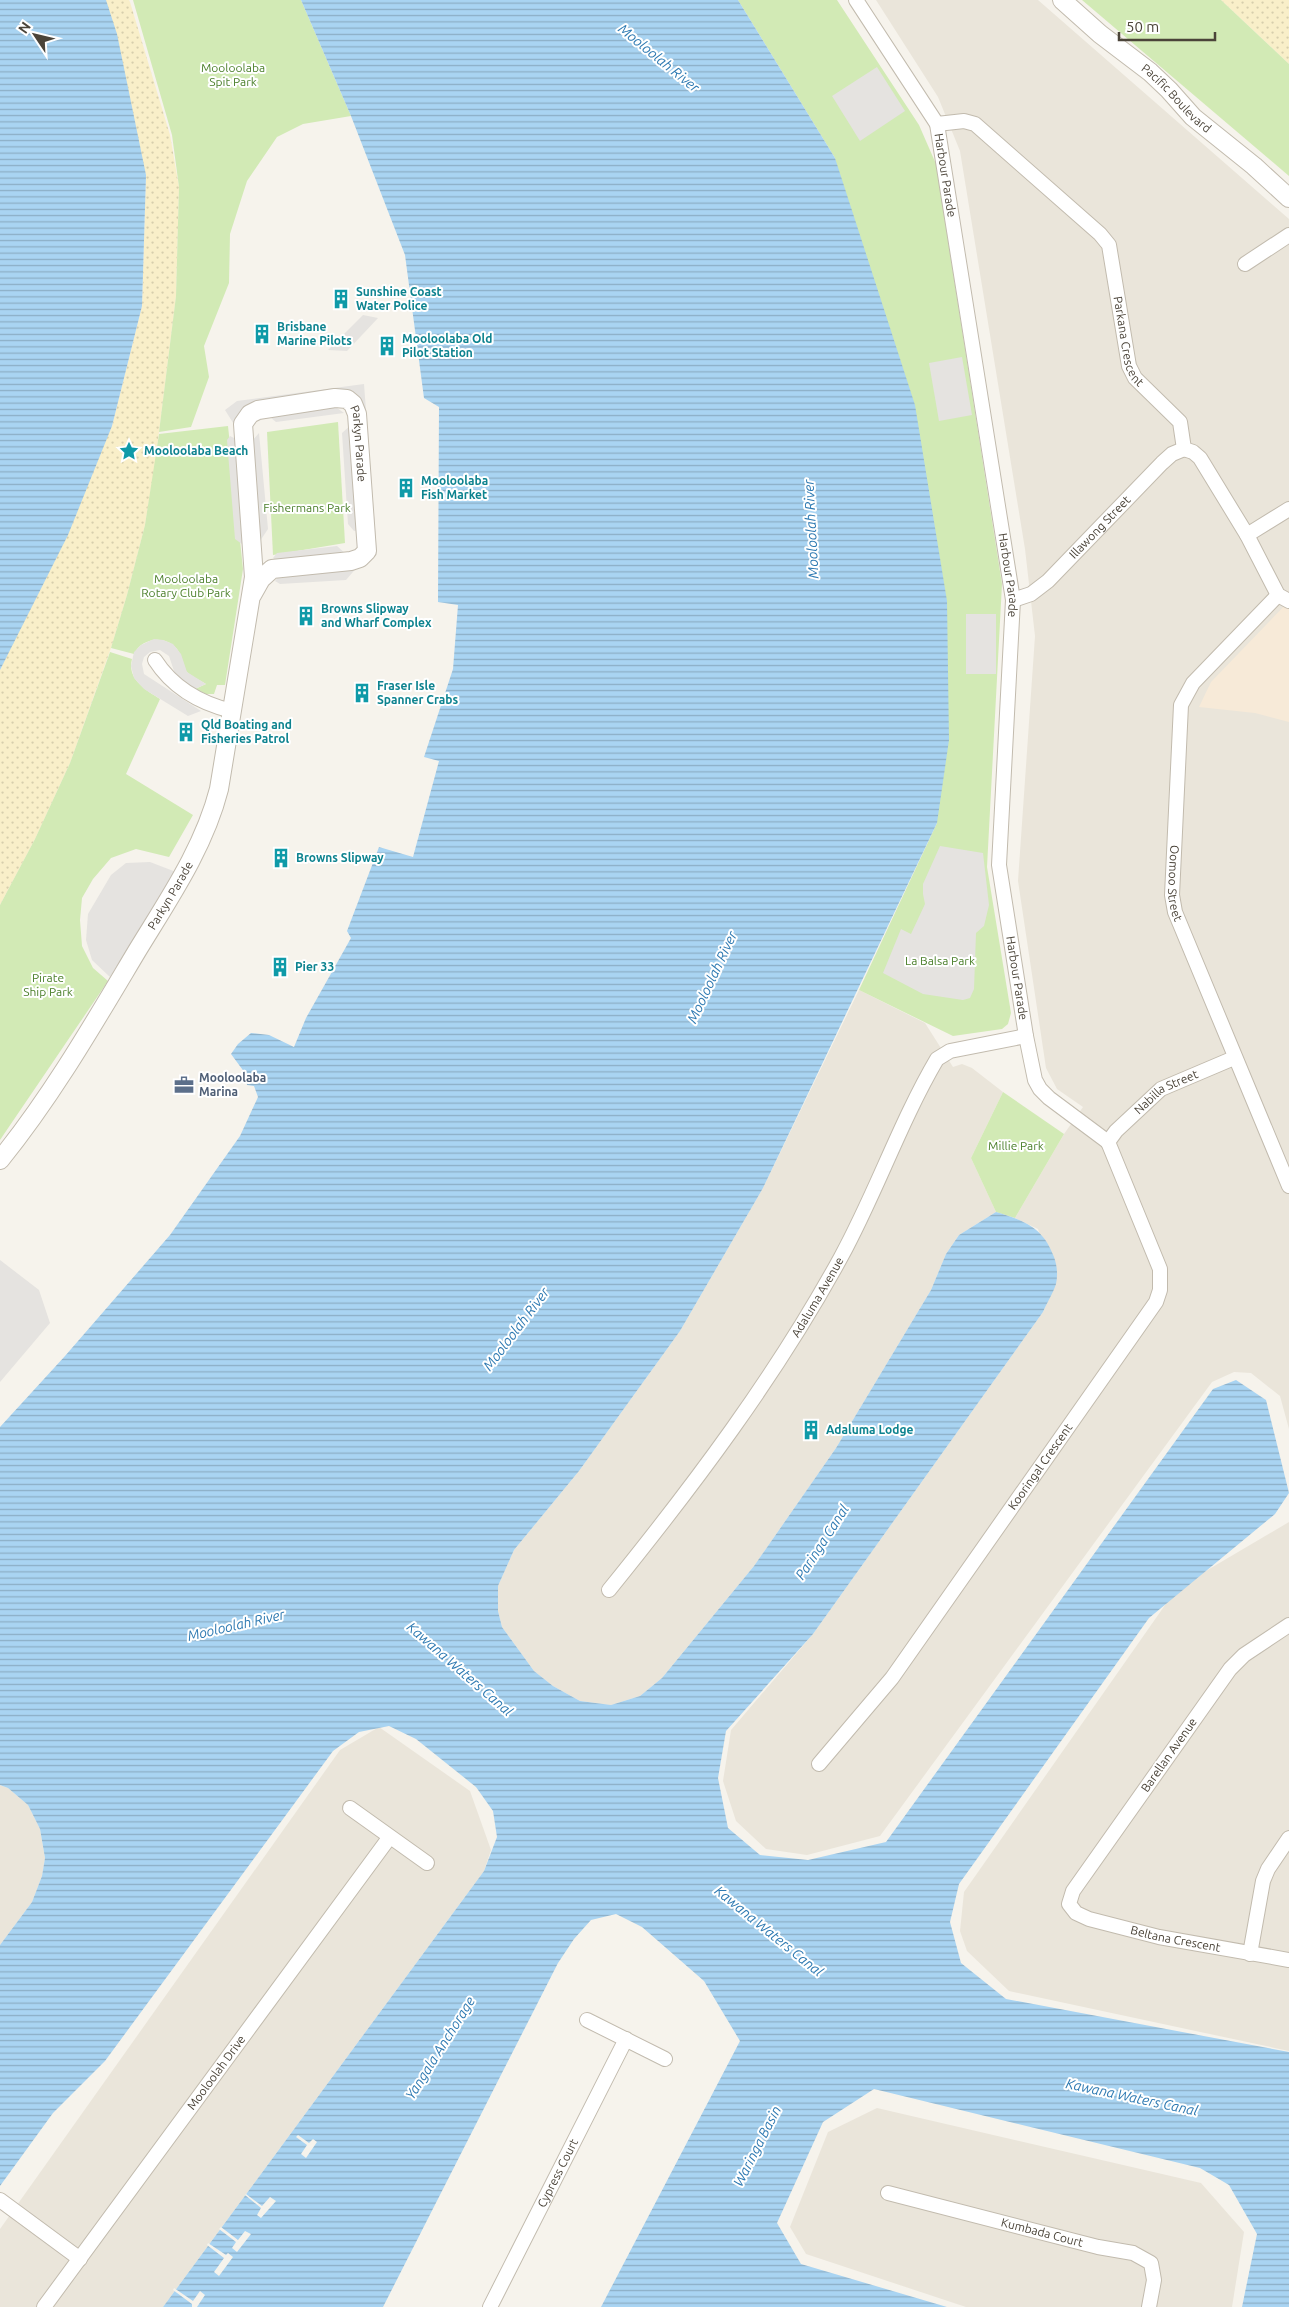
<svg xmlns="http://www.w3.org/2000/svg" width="1289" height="2307" font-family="Ubuntu,sans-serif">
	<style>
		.residential { fill: #eae5da }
		.commercial { fill: #f7ead8 }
		.sand { fill: url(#sand-dots) }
		.green { fill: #d2eab5 }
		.parking { fill: #e5e3e0 }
		.water { fill: url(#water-rules) }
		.pier { fill: #f6f3ec }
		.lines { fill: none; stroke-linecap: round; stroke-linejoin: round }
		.minor-casing { stroke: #c2bbae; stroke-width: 16 }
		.tertiary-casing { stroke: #c2bbae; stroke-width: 20 }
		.minor { stroke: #fff; stroke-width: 14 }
		.tertiary { stroke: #fff; stroke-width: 18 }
		.labels { text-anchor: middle; stroke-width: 4; stroke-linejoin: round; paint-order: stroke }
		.park-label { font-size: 12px; fill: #4a7f2a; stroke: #fff }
		.street-label { font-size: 12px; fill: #4b4439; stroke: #fff }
		.culture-label { font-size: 12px; font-weight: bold; fill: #0d838f; stroke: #fff; text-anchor: start }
		.service-label { font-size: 12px; font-weight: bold; fill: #4e5e75; stroke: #fff; text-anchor: start }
		.water-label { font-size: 14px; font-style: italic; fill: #2e7ab2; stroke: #fff }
	</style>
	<defs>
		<pattern id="sand-dots" width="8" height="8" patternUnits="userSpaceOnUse" patternTransform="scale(1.25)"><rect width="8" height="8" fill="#f9efc9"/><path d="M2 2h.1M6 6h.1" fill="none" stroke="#d7cead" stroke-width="1.8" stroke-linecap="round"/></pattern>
		<pattern id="water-rules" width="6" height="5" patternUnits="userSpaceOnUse" patternTransform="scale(1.25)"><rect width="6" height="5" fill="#a9d4f2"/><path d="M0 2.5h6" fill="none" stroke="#8caec5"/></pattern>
	</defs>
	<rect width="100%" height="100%" fill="#f6f3ec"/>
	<!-- residential -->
	<g class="residential">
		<path d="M876,0H1038L1289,219V1429L1280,1396L1251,1373L1234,1372L1212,1382L880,1836L807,1855L766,1849L736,1821L723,1781L731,1730L813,1634L1043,1312L1056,1283L1038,1229L1015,1218L1064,1134L1083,1107L1057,1089L1046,1068L1018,881L1035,636L1025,549L960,151L938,97Z"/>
		<path d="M859,990L925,1023L953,1067L962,1064L972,1068L1003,1092L971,1158L996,1212L959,1235L946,1254L931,1290L836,1448L754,1566L662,1678L640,1696L611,1705L580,1701L553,1686L534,1671L502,1627L498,1611V1586L514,1550L579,1471L680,1331L763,1188Z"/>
		<path d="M1289,1522V2051L1009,1991L967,1951L960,1931L964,1892L1177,1588Z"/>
		<path d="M379,1727L470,1791L491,1850L484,1871L163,2307H0V2229L340,1750Z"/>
		<path d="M0,1785L8,1788L28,1805L40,1829L45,1858L42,1876L32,1902L0,1945Z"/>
		<path d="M877,2108L1201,2183L1244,2232L1232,2307H966L806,2254L790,2227L828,2132Z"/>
	</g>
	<!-- commercial -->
	<path class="commercial" d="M1289,601V722L1255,713L1199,707L1211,682Z"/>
	<!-- sand -->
	<g class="sand">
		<path d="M75,0H129L130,2L170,135L179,187L176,296L155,464L145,525L127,595L111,648L70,763L35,839L0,905V670L112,426L142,306L146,175Z"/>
		<path d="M1221,0H1289V64Z"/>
	</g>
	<!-- green -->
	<g class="green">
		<path d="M133,0H301L351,116L303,124L277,137L247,181L230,234L229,283L204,346L209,377L191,427L159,432L176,296L179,187L172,135Z"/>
		<path d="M738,0H837L919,125L936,164L1002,584L987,867L1011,1013L1008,1024L1002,1029L953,1036L859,990L937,823L835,158Z"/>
		<path d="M1082,0H1221L1289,64V176Z"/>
		<path d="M338,422L345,543L273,555L267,432Z"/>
		<path d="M228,426L243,569L225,685H217L214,694H206L195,689L206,684C200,680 190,676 186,671C181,664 182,655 177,649C165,634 141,638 134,654L111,648L127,595L145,525L159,434Z"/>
		<path d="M110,652L132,659C127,679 144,689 160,699L126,774L193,815L169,857L136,849L111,858L93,879L82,898L80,920L82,946L93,968L108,981L0,1140V905L35,839L70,763Z"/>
		<path d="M1003,1092L1064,1134L1015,1218L996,1212L971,1158Z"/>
	</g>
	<!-- parking -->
	<g class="parking">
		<path d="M877,67L905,111L860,141L832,96Z"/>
		<path d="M363,315L378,318L347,351L328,350Z"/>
		<path d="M962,357L972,415L939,421L929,363Z"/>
		<path d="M364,384L377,554L369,561L359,565L346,580L280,584L275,581L285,568L273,558L277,553L337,546L347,555L360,548V530L354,531L348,524L342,433L352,424L348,408L333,405L344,413L276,422L265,413L252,421L251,442L259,433L268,529L260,541L246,547L235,539L227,440L230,436L236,439L235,426L225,410L237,401Z"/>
		<rect x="966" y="614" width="30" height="60"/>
		<path d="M154,639L163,640L173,644L181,654L187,672L206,684L195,689L180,680L175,674L169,656L160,650L150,652L144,657L142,664L144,674L201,711L188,716L144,689L134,678L131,666L134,652L141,645Z"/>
		<path d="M940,846L983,853L989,905L984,926L976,933L974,989L970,998L963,1000L923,994L883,973L901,929L911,934L925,904L923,894V884Z"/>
		<path d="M150,862L176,872L110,977L92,960L86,940L88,914L111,875L126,863Z"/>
		<path d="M0,1260L39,1290L50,1323L0,1382Z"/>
	</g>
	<!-- water -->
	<g class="water">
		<path d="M0,0H106L117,34L146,175L142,306L112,426L68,535L0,670Z"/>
		<path d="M301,0H738L835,158L915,405L947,601L949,740L937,823L763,1188L680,1331L579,1471L514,1550L498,1586V1611L502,1627L534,1671L553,1686L580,1701L611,1705L640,1696L662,1678L754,1566L836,1448L931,1290L946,1254L959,1235L996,1212C1025,1221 1043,1227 1054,1257C1057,1265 1058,1275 1056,1284C1053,1293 1047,1303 1043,1312L813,1634L726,1731L718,1778L728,1828L760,1855L808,1860L886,1842L1213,1389L1236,1380L1266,1400L1289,1493L1275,1514L1149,1618L959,1884L950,1922L961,1963L1006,1999L1289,2052V2307H1242L1257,2234L1229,2185L1200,2168L874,2089L823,2122L777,2223L801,2264L947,2307H601L740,2041L704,1981L642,1927L616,1914L591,1920L574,1939L558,1963L383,2307H163L484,1871L497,1837L493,1811L476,1787L416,1739L389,1726L359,1732L333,1751L105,2061L53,2113L0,2186V1945L32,1902L42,1876L45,1858L40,1829L28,1805L8,1788L0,1785V1427L65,1356L170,1235L240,1136L258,1097L254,1086L247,1085L245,1073L231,1054L238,1044L251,1033L269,1035L294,1047L306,1018L351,938L347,931L379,847L413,857L439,761L424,757L453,669L458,605L438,602L439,407L424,398L405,255L351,116Z"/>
	</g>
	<!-- pier -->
	<g class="pier">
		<path d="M298,2135L309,2143L313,2139L317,2142L306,2158L301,2154L307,2145L296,2137Z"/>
		<path d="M246,2194L262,2206L270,2197L276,2201L261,2218L257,2215L261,2208L245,2195Z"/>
		<path d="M221,2227L238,2240L245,2231L251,2234L237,2252L232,2248L236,2242L219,2229Z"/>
		<path d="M208,2243L226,2255L228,2253L233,2257L219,2276L214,2272L224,2258L207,2245Z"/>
		<path d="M174,2288L193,2301L200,2291L205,2295L197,2307H192V2304L173,2290Z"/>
	</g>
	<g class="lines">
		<defs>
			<g id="minor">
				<path id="s1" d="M856,0L937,124L1013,600L999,865L1026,1036L1035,1080L1040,1089L1049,1098L1108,1142"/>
				<path id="s2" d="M937,124L964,121L975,124L1100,234L1109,245L1129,366L1135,378L1180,422L1184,449L1193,452L1200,458L1247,535L1278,595L1289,601"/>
				<path d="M1245,264L1289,235"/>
				<path d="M1247,535L1289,509"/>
				<path id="s3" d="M1278,595L1193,683L1181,705L1172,895L1175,912L1289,1186"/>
				<path id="s4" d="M1013,600L1031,594L1048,581L1162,463L1172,454L1184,449"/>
				<path d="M155,660C173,688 199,703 232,711"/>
				<path id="s5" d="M1108,1142L1116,1131L1161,1089L1234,1058"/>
				<path id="s6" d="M609,1590C694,1485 776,1376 841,1257C876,1193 900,1122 937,1059L950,1051L1026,1036"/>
				<path id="s7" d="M1289,1625L1244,1655L1230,1669L1073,1891L1069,1904L1076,1913L1089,1919L1159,1937L1289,1960"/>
				<path id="s8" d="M819,1764L892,1678L1156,1302L1160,1290V1269L1108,1142"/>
				<path d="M350,1808L427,1863"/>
				<path d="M1250,1954L1263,1881L1268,1869L1289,1838"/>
				<path d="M587,2020L665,2059"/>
				<path id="s9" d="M888,2193L1098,2247L1133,2253L1151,2263L1154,2280L1149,2307"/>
				<path d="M0,2200L80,2259"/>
				<path id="s10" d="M44,2307L389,1838"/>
				<path id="s11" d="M490,2307L626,2039"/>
			</g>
			<g id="tertiary">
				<path id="s12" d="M1062,0L1100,34L1150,72L1169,90L1193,117L1254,166L1289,198"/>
				<path id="s13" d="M0,1160C52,1096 94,1023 137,951C168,900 204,848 219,789L254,577L243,424L250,414L258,410L335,398L347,399L353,404L357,414L367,551L360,558L351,561L272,569L261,579L252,595"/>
			</g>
		</defs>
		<!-- minor casing -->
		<use href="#minor" class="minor-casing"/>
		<!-- tertiary casing -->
		<use href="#tertiary" class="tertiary-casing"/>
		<!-- minor -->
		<use href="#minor" class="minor"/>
		<!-- tertiary -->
		<use href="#tertiary" class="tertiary"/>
	</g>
	<!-- icons -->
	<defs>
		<symbol id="building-bare" viewBox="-9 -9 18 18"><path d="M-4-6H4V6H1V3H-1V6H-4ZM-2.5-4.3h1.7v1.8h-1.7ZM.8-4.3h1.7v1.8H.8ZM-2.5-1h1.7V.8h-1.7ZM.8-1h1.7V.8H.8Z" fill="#0f9aa8" stroke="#fff" stroke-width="2.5" paint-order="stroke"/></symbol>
		<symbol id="sight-bare" viewBox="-9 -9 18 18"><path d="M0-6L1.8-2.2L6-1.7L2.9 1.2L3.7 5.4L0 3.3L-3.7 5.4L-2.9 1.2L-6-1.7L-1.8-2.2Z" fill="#0f9aa8" stroke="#fff" stroke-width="2.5" paint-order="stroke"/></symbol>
		<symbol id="office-bare" viewBox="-9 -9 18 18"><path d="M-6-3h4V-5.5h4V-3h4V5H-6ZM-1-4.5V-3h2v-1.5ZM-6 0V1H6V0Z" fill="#5c6f8a" stroke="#fff" stroke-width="2.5" paint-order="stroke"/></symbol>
	</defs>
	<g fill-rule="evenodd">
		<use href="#building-bare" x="327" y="285" width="28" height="28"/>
		<use href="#building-bare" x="248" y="320" width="28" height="28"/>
		<use href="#building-bare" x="373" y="332" width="28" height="28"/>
		<use href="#sight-bare" x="115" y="437" width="28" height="28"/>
		<use href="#building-bare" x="392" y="474" width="28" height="28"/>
		<use href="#building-bare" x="292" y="602" width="28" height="28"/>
		<use href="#building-bare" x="348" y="679" width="28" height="28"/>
		<use href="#building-bare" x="172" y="718" width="28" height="28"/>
		<use href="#building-bare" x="267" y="844" width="28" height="28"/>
		<use href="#building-bare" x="266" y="953" width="28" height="28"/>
		<use href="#office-bare" x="170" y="1071" width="28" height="28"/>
		<use href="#building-bare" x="797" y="1416" width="28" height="28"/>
	</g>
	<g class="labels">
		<!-- park labels -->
		<g class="park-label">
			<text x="233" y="72">Mooloolaba<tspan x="233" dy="14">Spit Park</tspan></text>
			<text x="307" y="512">Fishermans Park</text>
			<text x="186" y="583">Mooloolaba<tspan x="186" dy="14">Rotary Club Park</tspan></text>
			<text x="940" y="965">La Balsa Park</text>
			<text x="48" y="982">Pirate<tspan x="48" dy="14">Ship Park</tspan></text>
			<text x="1016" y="1150">Millie Park</text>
		</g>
		<!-- street labels -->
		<g class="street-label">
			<text dy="4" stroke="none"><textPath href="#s12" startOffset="151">Pacific Boulevard</textPath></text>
			<text dy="4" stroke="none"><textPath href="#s1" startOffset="200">Harbour Parade</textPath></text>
			<text dy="4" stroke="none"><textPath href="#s2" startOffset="318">Parkana Crescent</textPath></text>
			<text dy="4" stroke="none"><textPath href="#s13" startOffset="960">Parkyn Parade</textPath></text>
			<text dy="4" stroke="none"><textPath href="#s4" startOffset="115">Illawong Street</textPath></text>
			<text dy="4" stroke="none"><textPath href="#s1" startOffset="605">Harbour Parade</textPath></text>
			<text dy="4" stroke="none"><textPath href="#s3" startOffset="326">Oomoo Street</textPath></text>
			<text dy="4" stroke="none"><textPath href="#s13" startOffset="315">Parkyn Parade</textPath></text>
			<text dy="4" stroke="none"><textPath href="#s1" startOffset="1010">Harbour Parade</textPath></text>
			<text dy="4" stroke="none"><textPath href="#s5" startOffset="78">Nabilla Street</textPath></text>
			<text dy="4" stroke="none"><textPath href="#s6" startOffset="360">Adaluma Avenue</textPath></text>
			<text dy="4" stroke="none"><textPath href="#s8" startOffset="371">Kooringal Crescent</textPath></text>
			<text transform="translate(1169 1755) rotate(-55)" y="4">Barellan Avenue</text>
			<text dy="4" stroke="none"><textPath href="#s7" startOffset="474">Beltana Crescent</textPath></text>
			<text dy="4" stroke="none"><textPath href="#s10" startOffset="291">Mooloolah Drive</textPath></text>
			<text dy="4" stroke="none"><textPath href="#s11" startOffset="150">Cypress Court</textPath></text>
			<text dy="4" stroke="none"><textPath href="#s9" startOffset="159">Kumbada Court</textPath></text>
		</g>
		<!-- culture labels -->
		<g class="culture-label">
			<text x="356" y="296">Sunshine Coast<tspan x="356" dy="14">Water Police</tspan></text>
			<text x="277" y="331">Brisbane<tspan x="277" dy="14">Marine Pilots</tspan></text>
			<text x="402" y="343">Mooloolaba Old<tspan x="402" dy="14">Pilot Station</tspan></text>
			<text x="144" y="455">Mooloolaba Beach</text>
			<text x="421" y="485">Mooloolaba<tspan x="421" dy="14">Fish Market</tspan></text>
			<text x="321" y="613">Browns Slipway<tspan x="321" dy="14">and Wharf Complex</tspan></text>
			<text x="377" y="690">Fraser Isle<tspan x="377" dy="14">Spanner Crabs</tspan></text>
			<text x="201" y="729">Qld Boating and<tspan x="201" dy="14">Fisheries Patrol</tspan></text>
			<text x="296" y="862">Browns Slipway</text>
			<text x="295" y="971">Pier 33</text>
			<text x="826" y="1434">Adaluma Lodge</text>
		</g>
		<!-- service labels -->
		<g class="service-label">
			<text x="199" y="1082">Mooloolaba<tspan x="199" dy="14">Marina</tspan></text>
		</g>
		<!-- water labels -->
		<g class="water-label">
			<text transform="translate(659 58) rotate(39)" y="5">Mooloolah River</text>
			<text transform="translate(811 529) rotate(-93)" y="5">Mooloolah River</text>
			<text transform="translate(712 977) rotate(-65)" y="5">Mooloolah River</text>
			<text transform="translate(516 1329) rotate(-53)" y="5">Mooloolah River</text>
			<text transform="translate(822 1542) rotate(-57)" y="5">Paringa Canal</text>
			<text transform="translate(236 1625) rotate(-13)" y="5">Mooloolah River</text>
			<text transform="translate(460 1669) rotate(41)" y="5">Kawana Waters Canal</text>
			<text transform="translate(769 1931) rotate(39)" y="5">Kawana Waters Canal</text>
			<text transform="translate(440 2048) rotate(-58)" y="5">Yangala Anchorage</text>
			<text transform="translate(1132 2097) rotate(12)" y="5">Kawana Waters Canal</text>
			<text transform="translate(757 2146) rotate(-63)" y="5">Waringa Basin</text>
		</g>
	</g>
	<!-- north arrow -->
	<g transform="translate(35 35) rotate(305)" stroke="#ffffff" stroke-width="4" paint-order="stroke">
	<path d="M0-4L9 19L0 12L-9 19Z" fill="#4b4439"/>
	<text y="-8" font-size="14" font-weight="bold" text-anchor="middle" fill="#4b4439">N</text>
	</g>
	<!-- scale -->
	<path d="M1119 32v8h96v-8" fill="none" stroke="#4b4439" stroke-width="2.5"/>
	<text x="1126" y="32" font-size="15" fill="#4b4439" stroke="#ffffff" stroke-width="4" paint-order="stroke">50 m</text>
</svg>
